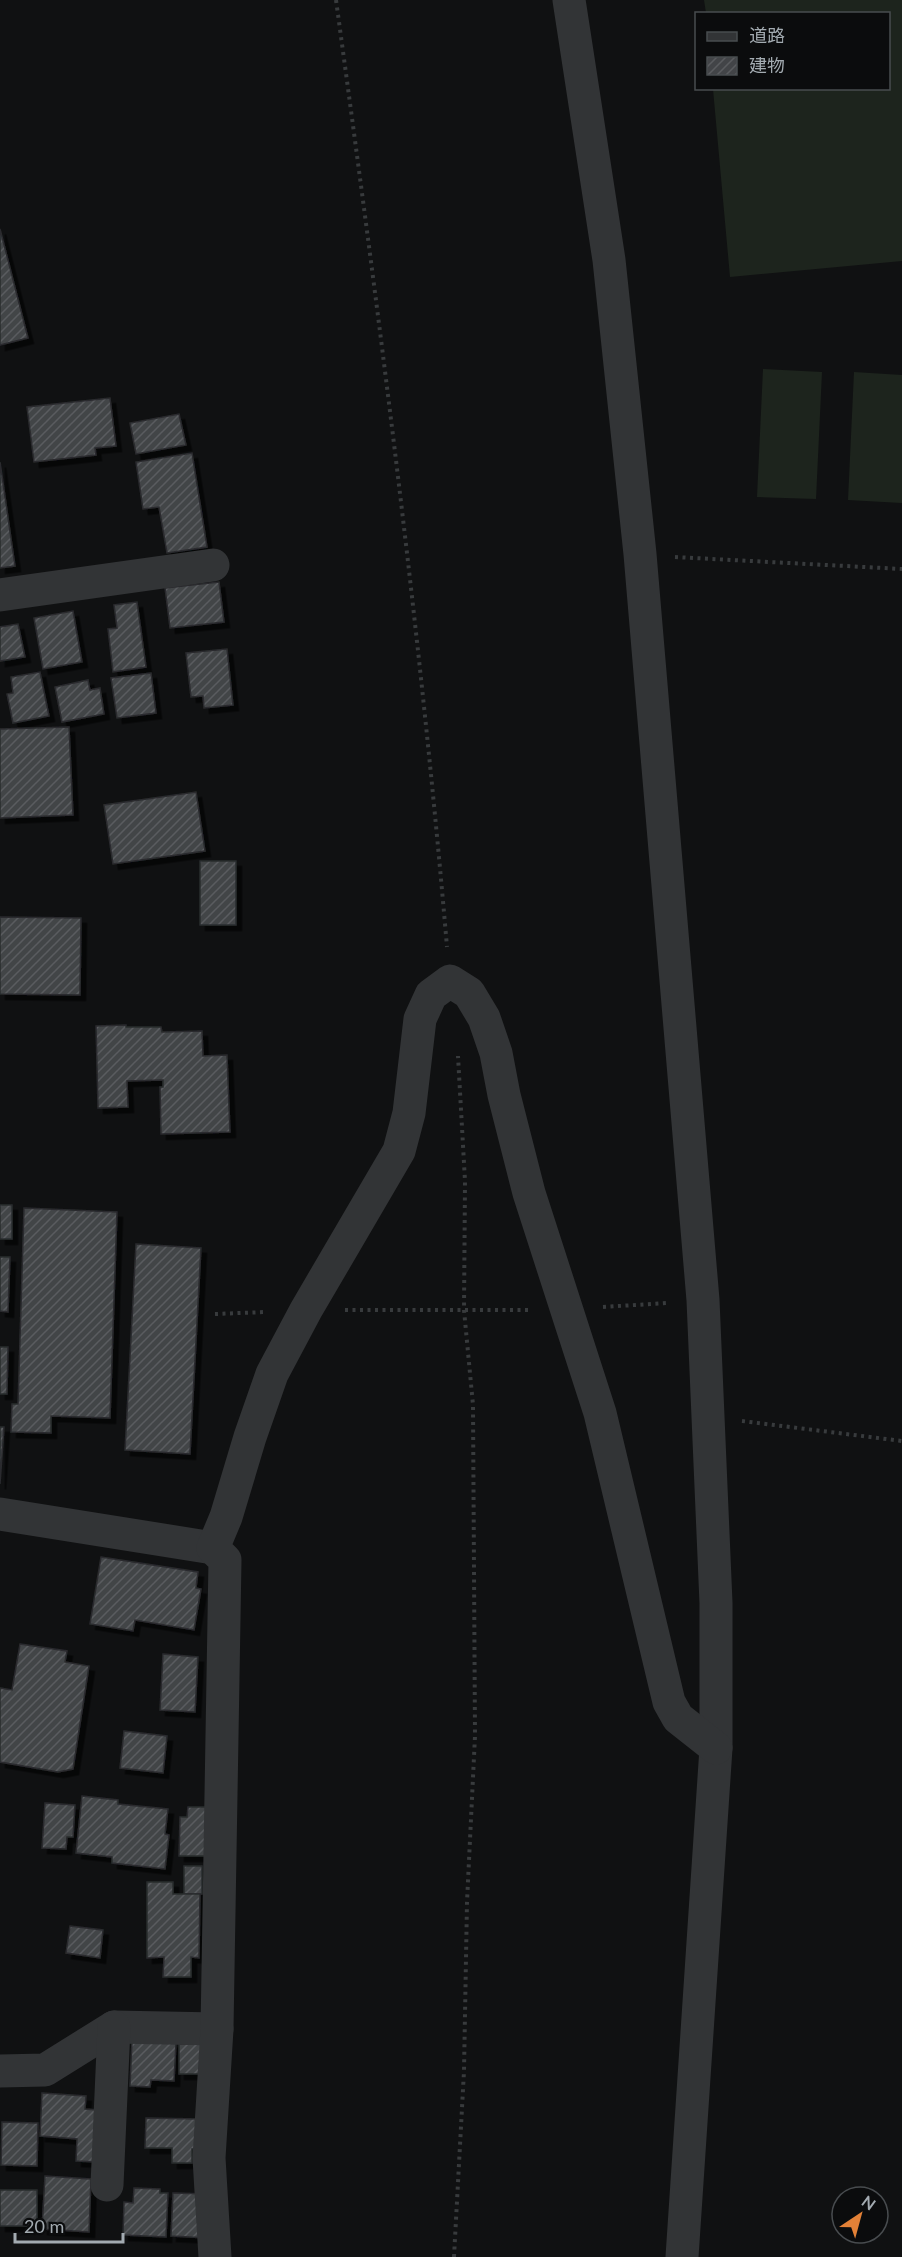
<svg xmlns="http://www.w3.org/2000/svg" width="902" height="2257" font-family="Lato,'Noto Sans JP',sans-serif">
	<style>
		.pitch { fill: #1d241d }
		.building { fill: url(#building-hatch); stroke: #2a2b2e; stroke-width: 1.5; filter: url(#shadow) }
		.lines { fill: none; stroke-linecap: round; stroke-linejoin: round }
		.path { stroke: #383b3d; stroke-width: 4; stroke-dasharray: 3 4.5; stroke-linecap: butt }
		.minor { stroke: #323436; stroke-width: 33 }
	</style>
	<defs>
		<pattern id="building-hatch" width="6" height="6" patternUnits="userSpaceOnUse" patternTransform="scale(1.5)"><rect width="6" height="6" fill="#424447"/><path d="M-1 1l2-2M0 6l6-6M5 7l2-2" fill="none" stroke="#5a5c5f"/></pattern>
		<filter id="shadow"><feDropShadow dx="5.5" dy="5.5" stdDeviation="0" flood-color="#0009"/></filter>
	</defs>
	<rect width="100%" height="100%" fill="#101112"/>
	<!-- pitch -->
	<g class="pitch">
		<path d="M704,0H902V261L730,277L713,89L888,88V14L706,13Z"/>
		<path d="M763,369L822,372L816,499L757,497Z"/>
		<path d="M854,372L902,375V503L848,500Z"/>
	</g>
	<!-- building -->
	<g class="building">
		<path d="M0,229L28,338L0,345Z"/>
		<path d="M110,398L116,446L95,448L96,455L34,462L27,407Z"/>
		<path d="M179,414L186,445L136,454L130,423Z"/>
		<path d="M192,453L207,547L167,553L159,507L143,509L136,462Z"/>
		<path d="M0,462L15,566L0,568Z"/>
		<path d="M219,582L224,622L170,628L165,588Z"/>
		<path d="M137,602L146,667L113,672L108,629L117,628L114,605Z"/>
		<path d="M73,611L82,662L43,669L34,618Z"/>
		<path d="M18,624L25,657L0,661V627Z"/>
		<path d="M227,649L233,705L204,708L203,696L191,697L186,653Z"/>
		<path d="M40,672L49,716L13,723L7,694L13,693L11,677Z"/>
		<path d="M151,673L156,713L117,718L111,678Z"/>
		<path d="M88,680L90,690L100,688L104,714L62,722L55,687Z"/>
		<path d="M69,727L73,815L0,818V729Z"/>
		<path d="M196,792L205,851L113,864L104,805Z"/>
		<rect x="200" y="861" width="36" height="64"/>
		<path d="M0,917L81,918L80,995L0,994Z"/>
		<path d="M126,1025V1027H161L162,1032L202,1031L203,1056L227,1055L230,1132L161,1134L160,1087H163V1080L127,1081L128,1107L98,1108L96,1026Z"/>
		<rect x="0" y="1205" width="12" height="34"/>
		<path d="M24,1208L117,1212L110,1418L51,1416V1433L11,1432L12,1404H18Z"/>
		<path d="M136,1244L201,1248L190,1454L125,1450Z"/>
		<path d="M0,1257H10L8,1312L0,1311Z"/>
		<path d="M0,1347H8L7,1394H0Z"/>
		<path d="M0,1427H4L0,1484Z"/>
		<path d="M101,1557L198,1572L196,1588L201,1589L194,1630L135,1620L133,1631L90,1624Z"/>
		<path d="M20,1644L67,1651L65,1662L89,1666L73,1769L58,1772L0,1762V1688L12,1690Z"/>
		<path d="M163,1654L198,1657L195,1712L160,1710Z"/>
		<path d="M124,1731L167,1736L163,1773L120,1768Z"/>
		<path d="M82,1796L118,1800V1804L168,1809L165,1834L169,1835L165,1869L112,1863V1857L76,1853Z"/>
		<path d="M45,1803L75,1805L73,1837H67L66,1849L42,1848Z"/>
		<path d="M188,1807H206L205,1856H179L180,1817H187Z"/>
		<rect x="184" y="1866" width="18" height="28"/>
		<path d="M147,1882H173V1894H200L199,1958L191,1957V1977H163L164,1957L147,1958Z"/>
		<path d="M70,1926L103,1930L100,1958L66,1953Z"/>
		<path d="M132,2040L176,2043L174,2081L151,2080L150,2087L130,2086Z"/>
		<path d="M202,2043L203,2074H179V2044Z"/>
		<path d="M42,2093L86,2096L85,2109L98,2110L96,2162L76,2161L77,2139L40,2136Z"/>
		<path d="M146,2118L201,2119L200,2149H192V2163H172V2148H145Z"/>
		<path d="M2,2122L38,2123L37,2166L1,2165Z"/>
		<path d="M45,2176L91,2179L89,2232L42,2229Z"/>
		<path d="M134,2188L160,2189V2193H168L166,2237L123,2235L124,2202L133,2203Z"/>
		<rect x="0" y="2190" width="37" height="36"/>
		<path d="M173,2193L209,2194L207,2238L171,2236Z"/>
	</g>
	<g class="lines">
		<!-- path -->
		<g class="path">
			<path d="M336,0C379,315 420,630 447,947"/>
			<path d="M675,557L902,569"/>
			<path d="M603,1307L667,1303"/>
			<path d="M345,1310H529"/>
			<path d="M215,1314L266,1312"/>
			<path d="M742,1421L902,1441"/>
			<path d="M454,2257L464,2071L467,1902L475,1736L473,1405L464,1310L465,1181L458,1056"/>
		</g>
		<!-- minor -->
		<g class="minor">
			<path d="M569,0L609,260L640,554L703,1300L716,1603V1748L682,2257"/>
			<path d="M0,595L213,565"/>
			<path d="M0,1514L213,1548"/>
			<path d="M0,2071L45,2070L114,2027L217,2029"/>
			<path d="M107,2185L114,2027"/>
			<path d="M215,2257L209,2158L217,2029L225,1560L213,1548L226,1517L250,1437L272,1374L306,1310L399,1151L409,1113L420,1019L431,995L450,981L469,993L484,1018L496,1053L504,1095L529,1193L600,1413L669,1702L678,1718L716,1748"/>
		</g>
	</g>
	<!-- legend -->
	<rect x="695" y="12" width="195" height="78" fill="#0b0c0d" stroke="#484c4f" stroke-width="1.5"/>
	<rect x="707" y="32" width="30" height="9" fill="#323436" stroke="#484c4f" stroke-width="1.5"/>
	<text x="749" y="42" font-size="18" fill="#a3abb1">道路</text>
	<rect x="707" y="57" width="30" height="18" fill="url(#building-hatch)" stroke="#484c4f" stroke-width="1.5"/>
	<text x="749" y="72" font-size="18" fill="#a3abb1">建物</text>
	<!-- north arrow -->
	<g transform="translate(860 2215) rotate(36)"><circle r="28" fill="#0b0c0d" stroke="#484c4f" stroke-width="1.5"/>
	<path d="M0-4.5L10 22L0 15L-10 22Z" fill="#e38137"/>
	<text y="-9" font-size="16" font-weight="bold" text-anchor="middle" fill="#a3abb1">N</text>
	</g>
	<!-- scale -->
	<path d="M15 2233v9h108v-9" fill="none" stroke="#a3abb1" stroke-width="3"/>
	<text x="24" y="2233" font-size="18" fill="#a3abb1" stroke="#0b0c0d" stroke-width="4.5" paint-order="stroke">20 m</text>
</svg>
